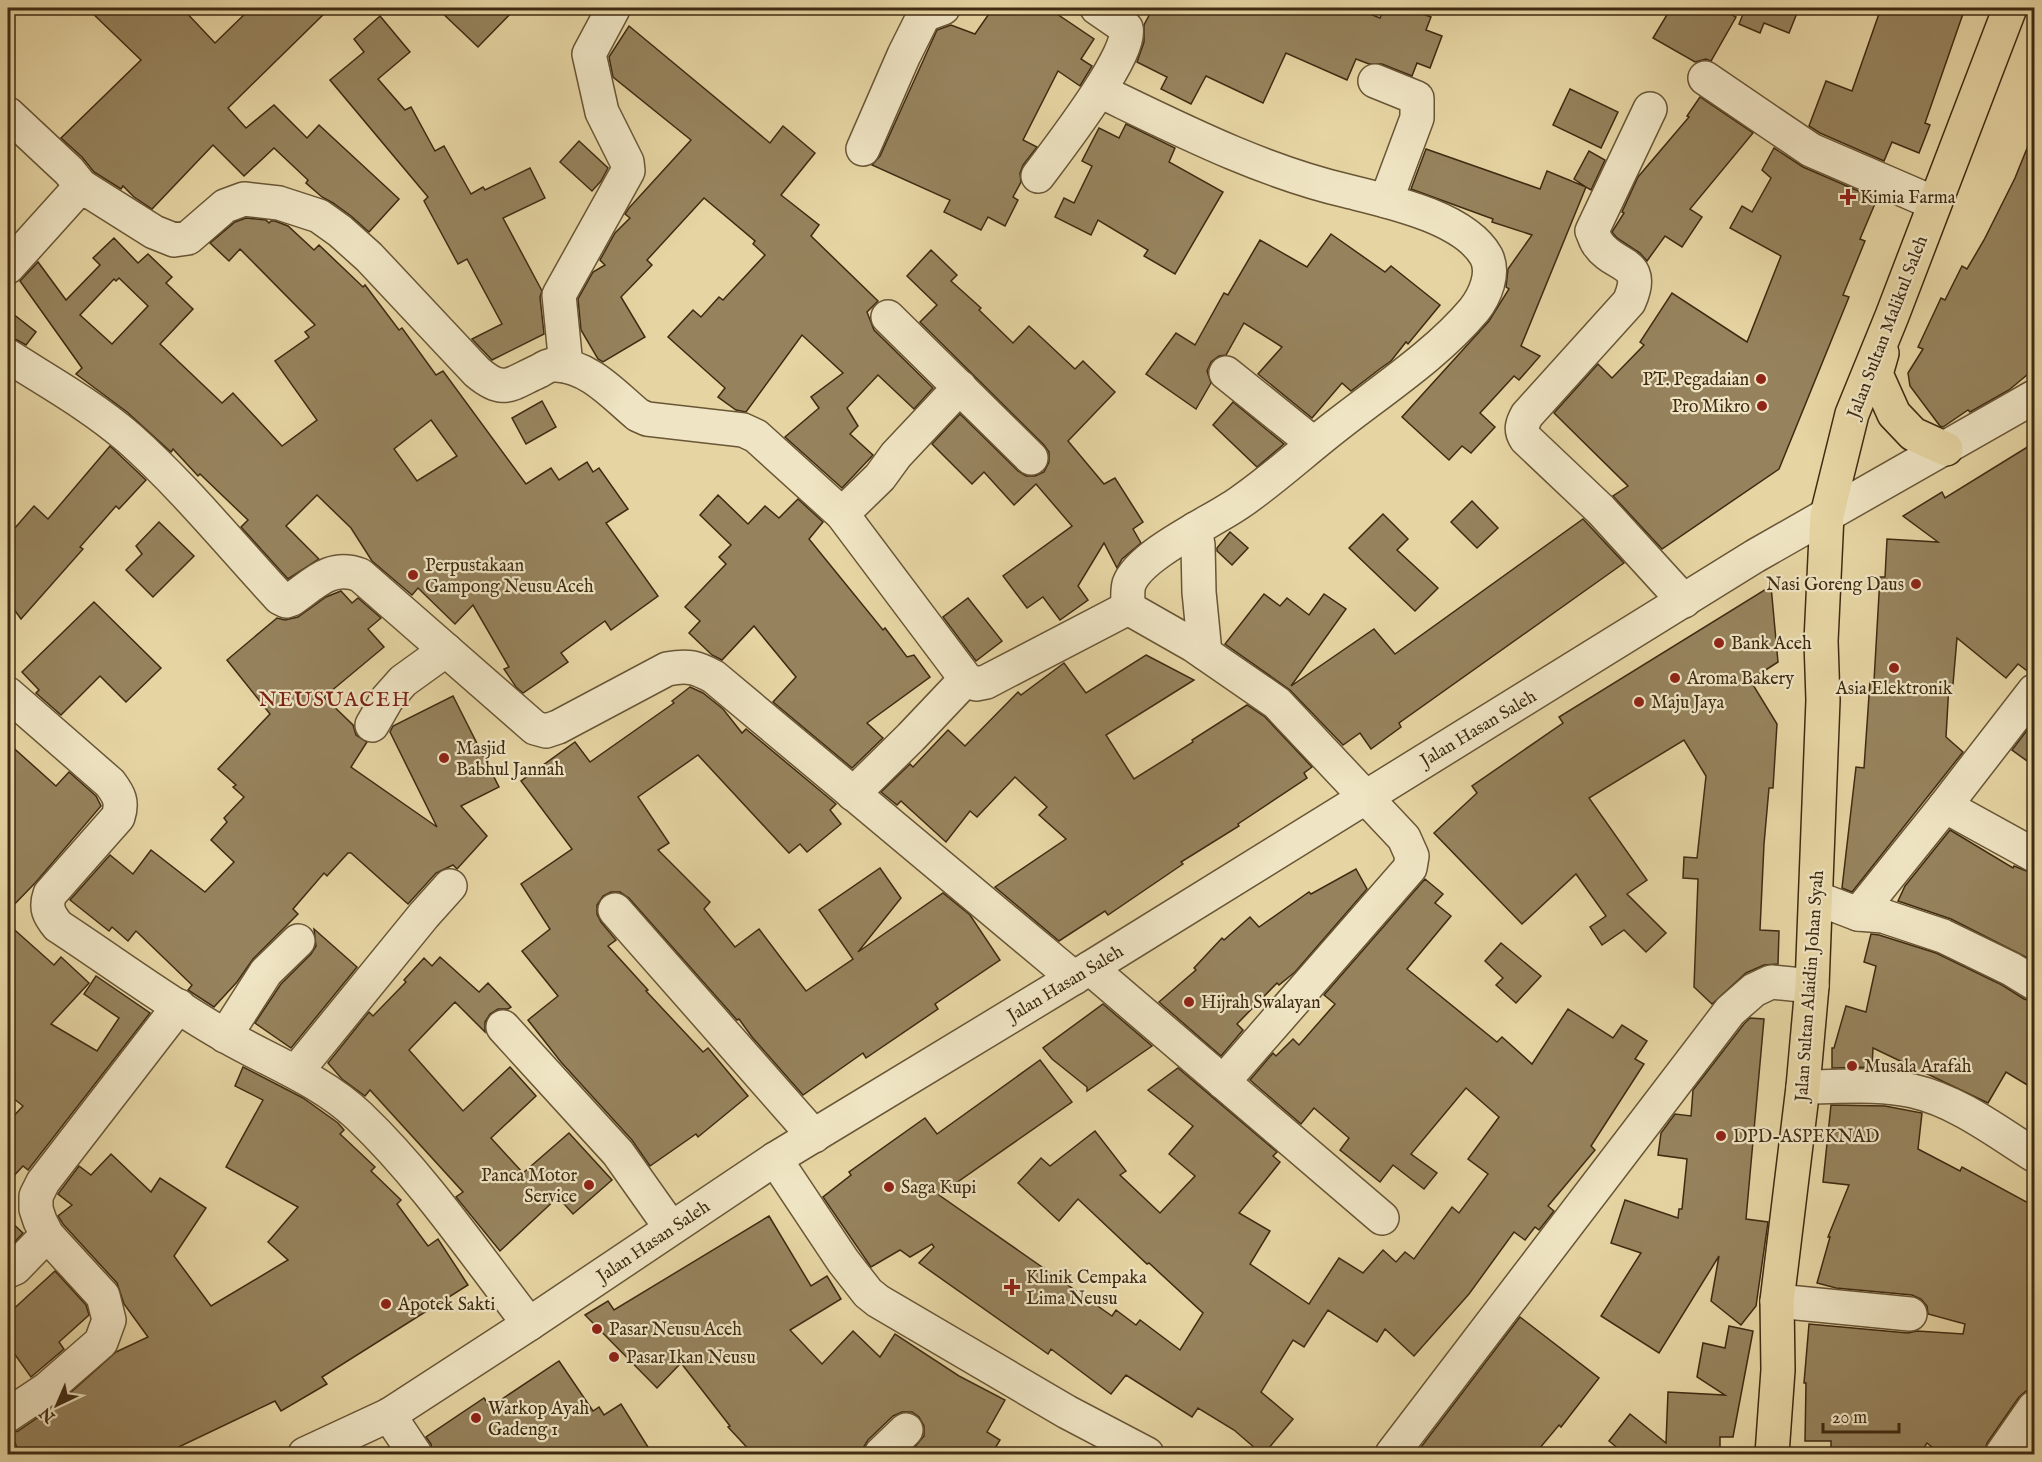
<svg xmlns="http://www.w3.org/2000/svg" width="2042" height="1462" font-family="'IM FELL English',serif">
	<style>
		.building { fill: #96835d; stroke: #3f2b12; stroke-width: 1.5; fill-rule: evenodd }
		.lines { fill: none; stroke-linecap: round; stroke-linejoin: round }
		.minor-casing { stroke: #695636; stroke-width: 36 }
		.major-casing { stroke: #3f2b12; stroke-width: 36 }
		.minor { stroke: #efe4c3; stroke-width: 33 }
		.major { stroke: #e6d5a3; stroke-width: 33 }
		.poi-dot { fill: #8f2418; stroke: #efe4c3; stroke-width: 2 }
		.labels { text-anchor: middle; stroke-width: 4.5; stroke-linejoin: round; paint-order: stroke }
		.poi-label { font-size: 18px; fill: #3f2b12; stroke: #efe4c3; text-anchor: start }
		.street-label { font-size: 18px; fill: #3f2b12; stroke: #efe4c3 }
		.quarter-label { font-size: 21px; letter-spacing: 1.5px; fill: #7a1f14; stroke: #efe4c3 }
	</style>
	<rect width="100%" height="100%" fill="#e6d5a3"/>
	<filter id="stains"><feTurbulence type="fractalNoise" baseFrequency=".00333" numOctaves="4"/><feColorMatrix values="0 0 0 0 .2 0 0 0 0 .09 0 0 0 0 .02 0 0 0 .5 -.17"/></filter>
	<radialGradient id="worn" r=".72"><stop offset=".6" stop-color="#630" stop-opacity="0"/><stop offset="1" stop-color="#630" stop-opacity=".3"/></radialGradient>
	<!-- building -->
	<g class="building">
		<path d="M87,8H182L215,43L251,8H330L228,108L246,128L274,105L307,138L319,125L399,199L369,232L351,216L333,203L322,197L306,183L308,180L274,148L244,176L213,145L152,209L134,197L123,186L121,189L94,172L82,157L61,138L141,60Z"/>
		<path d="M437,8H516L478,47Z"/>
		<path d="M993,8H1048L1094,39L1081,59L1092,66L1080,86L1058,71L1023,140L1037,147L1023,165L1020,173L1021,182L1013,197L1018,200L1005,226L988,217L981,230L944,212L950,200L872,165L880,156L937,30L951,25L975,34Z"/>
		<path d="M1153,8H1355L1380,18L1384,8H1407L1431,17L1426,30L1442,36L1430,68L1417,63L1412,76L1382,64H1369L1356,59L1347,80L1286,53L1263,103L1206,76L1191,104L1161,89L1167,77L1137,62L1144,42V25Z"/>
		<path d="M1671,8H1719L1736,17L1711,61L1706,59L1695,62L1653,38Z"/>
		<path d="M1729,8H1799L1789,33L1764,23L1760,33L1739,24L1743,14Z"/>
		<path d="M1881,8H1965L1925,123L1930,125L1919,153L1892,142L1884,161L1820,133L1809,126L1826,81L1852,91Z"/>
		<path d="M380,16L410,52L378,79L405,110L411,107L435,151L444,146L471,194L483,187L485,190L530,168L545,198L503,218L542,291L540,297L544,334L492,360L472,339L502,324L467,259L458,264L424,201L428,197L330,80L364,52L354,39Z"/>
		<path d="M629,26L770,143L783,126L815,153L781,195L819,225L811,236L878,301L867,312L874,330L933,388L914,409L878,375L847,408L858,426L850,434L873,455L842,488L785,437L819,408L811,397L843,373L802,335L746,412L736,410L718,397L725,388L668,337L693,310L701,317L719,297L723,300L765,255L753,244L755,241L704,198L647,260L652,265L621,297L645,337L603,362L598,359L581,330L578,299L593,272L605,265L600,260L615,233L630,218L625,214L629,208L691,140L613,77L609,57Z"/>
		<path d="M1570,89L1618,112L1601,148L1553,125Z"/>
		<path d="M1700,97L1753,133L1690,209L1702,217L1682,247L1665,236L1647,261L1640,253L1617,238L1612,232L1624,213L1622,212L1638,177L1689,117L1687,116Z"/>
		<path d="M1126,124L1175,148L1169,162L1223,192L1175,274L1144,256L1148,250L1098,220L1091,235L1055,217L1064,198L1074,203L1092,166L1082,161L1099,128L1119,138Z"/>
		<path d="M2034,131V369L2009,390L1970,412L1968,410L1943,427L1940,426L1910,386L1908,373L1923,349L1918,347L1941,298L1945,300L1962,266L1967,269L1984,240L2015,178Z"/>
		<path d="M579,141L608,168L601,181L592,191L560,162Z"/>
		<path d="M1774,148L1803,167L1877,199L1860,239L1865,241L1843,295L1849,297L1779,469L1662,549L1613,496L1628,486L1554,413L1598,364L1612,378L1644,345L1640,342L1672,293L1747,342L1781,256L1730,228L1742,206L1752,212L1771,178L1762,170Z"/>
		<path d="M1426,149L1540,189L1547,171L1586,187L1574,179L1589,151L1605,160L1591,190L1586,187L1521,346L1540,356L1519,380L1514,376L1480,413L1495,427L1471,453L1462,446L1449,460L1402,417L1489,321L1509,289L1506,287L1508,269L1532,235L1492,222L1493,219L1411,189Z"/>
		<path d="M246,218L266,220L269,223L271,221H275L288,226L314,250L319,245L363,287L365,285L399,330L402,328L436,375L443,371L526,484L551,468L559,480L587,462L593,472L599,468L628,509L606,523L658,596L611,630L605,621L561,653L568,662L523,693L516,687L504,669L509,667L473,605L455,624L418,588L412,595L372,561L351,528L317,495L286,526L319,559L288,579L241,527L248,520L200,474L198,476L173,449L171,452L127,412L76,374L82,368L20,281L38,262L66,300L100,265L93,258L114,238L138,263L148,254L172,277L166,283L193,309L160,344L222,403L233,393L282,446L317,420L275,361L309,337L305,332L315,325L240,249L229,261L210,243L235,222ZM119,278L148,306L112,344L80,315L114,279L116,281ZM431,420L457,456L417,481L394,449Z"/>
		<path d="M1331,234L1385,272L1391,266L1440,305L1408,344L1406,342L1391,361L1381,368L1351,391L1342,383L1312,418L1258,374L1282,347L1244,323L1226,355L1219,356L1211,362L1207,371L1211,383L1196,409L1146,374L1176,333L1195,345L1224,293L1228,295L1260,240L1307,267Z"/>
		<path d="M931,250L957,275L951,281L981,308L979,310L1013,343L1029,326L1075,369L1083,361L1115,392L1068,441L1104,484L1115,478L1143,522L1133,529L1141,543L1122,559L1117,568L1104,543L1078,586L1088,600L1060,620L1043,597L1027,608L1003,576L1072,526L1036,484L1014,505L984,472L972,484L932,444L960,414L1018,471L1026,476H1035L1044,472L1049,462V452L1044,445L920,322L937,305L907,276Z"/>
		<path d="M8,310L36,332L26,345L17,340L8,337Z"/>
		<path d="M542,401L556,427L526,444L512,418Z"/>
		<path d="M1233,402L1284,444L1257,467L1213,425Z"/>
		<path d="M2034,443V673H2030L2018,664L2006,678L1957,638L1953,684H1949L1946,737L1963,752L1852,892L1842,888L1856,767L1864,768L1870,681H1874L1880,577H1885L1887,539L1938,542L1903,516L1942,492L1945,498Z"/>
		<path d="M110,446L146,480L119,509L116,506L80,547L83,549L21,619L8,601V536L34,506L48,519Z"/>
		<path d="M718,495L748,524L765,506L779,518L798,499L823,522L809,539L883,630L885,628L907,657L914,655L930,677L867,723L883,738L852,768L773,702L796,677L754,626L722,660L712,655L689,633L700,621L685,607L726,564L719,557L731,545L700,515Z"/>
		<path d="M1472,501L1498,528L1477,548L1451,522Z"/>
		<path d="M1383,514L1408,539L1397,550L1438,588L1415,611L1349,548Z"/>
		<path d="M1583,519L1624,563L1399,723L1401,727L1371,749L1360,733L1343,745L1290,690L1225,644L1264,594L1280,606L1287,598L1309,615L1324,594L1346,609L1291,686L1374,629L1395,654Z"/>
		<path d="M159,522L194,556L153,597L126,570L142,554L136,546Z"/>
		<path d="M1230,532L1248,548L1232,565L1217,551V548Z"/>
		<path d="M1771,586L1778,662L1750,680L1777,724L1773,788H1769L1764,844L1760,930L1779,931L1778,964L1764,965L1746,973L1712,1004L1694,987L1698,879L1683,878L1684,857L1697,858L1706,776L1684,740L1589,798L1647,880L1627,894L1666,933L1646,952L1624,930L1602,945L1590,927L1606,916L1576,874L1522,924L1434,833L1477,793L1472,786L1563,723L1559,717Z"/>
		<path d="M341,591L352,603L358,598L381,618L368,629L384,647L324,697L353,725L356,735L367,742L351,767L437,827L390,732L393,726L453,696L499,787L461,806L487,836L457,869L453,865L436,873L408,904L351,853H348L327,876L324,873L293,909L298,914L253,959L237,982L214,1007L188,990L192,985L136,931L128,941L112,927L109,931L70,900L110,855L133,874L151,850L205,892L234,862L211,840L227,822L224,818L244,797L233,787L236,785L218,769L270,714L227,660L277,618L285,620L298,617L326,597Z"/>
		<path d="M968,598L1002,641L976,661L943,617Z"/>
		<path d="M94,602L161,668L126,702L100,676L61,715L36,693L39,690L22,672Z"/>
		<path d="M1146,655L1194,680L1106,735L1134,779L1193,742L1192,740L1247,705L1265,717L1312,767L1304,773L1307,778L1238,824L1239,826L1181,862L1183,864L1108,915L1105,911L1059,941L995,887L1066,839L1039,815L1047,807L1015,777L977,817L970,811L946,842L901,801L897,805L881,792L910,764L913,767L948,730L965,746L1018,692L1021,695L1064,663L1086,693Z"/>
		<path d="M690,687L703,693L723,709L742,733L746,729L836,804L830,810L841,824L807,852L800,844L789,853L698,755L638,797L669,843L658,850L710,902L704,909L735,947L759,929L806,991L853,959L819,910L880,868L901,898L858,952L943,893L970,915L1000,960L935,1004L938,1009L866,1058L863,1053L803,1095L752,1037L739,1019L737,1020L629,898L620,892H611L603,896L597,905V914L601,922L616,940L608,946L648,990L646,991L703,1052L708,1048L748,1096L698,1137L696,1134L650,1166L632,1140L561,1062L528,1020L558,996L522,951L550,929L521,884L572,849L521,781L575,742L590,762L674,703L672,701Z"/>
		<path d="M2034,721V766L2012,750Z"/>
		<path d="M8,743L56,786L69,772L96,796L101,806L36,882L8,911Z"/>
		<path d="M1950,830L2013,868L2014,866L2034,874V961L1951,919L1898,901L1905,886Z"/>
		<path d="M1356,869L1367,889L1295,972L1279,985L1277,983L1237,1024L1243,1030L1221,1056L1159,1002L1196,970L1194,968L1222,938L1224,940L1250,917L1259,927L1309,892L1311,894Z"/>
		<path d="M1425,879L1443,894L1435,903L1451,916L1407,969L1497,1042L1502,1037L1532,1064L1568,1009L1613,1038L1622,1025L1647,1041L1635,1059L1644,1064L1591,1146L1595,1150L1548,1206L1554,1211L1539,1230L1535,1227L1525,1240L1514,1232L1469,1294L1414,1356L1385,1329L1377,1342L1328,1310L1304,1347L1293,1340L1261,1392L1293,1419L1263,1455L1234,1430L1198,1408L1192,1417L1126,1375L1111,1394L1051,1349L1048,1354L919,1263L934,1247L932,1244L910,1257L900,1250L871,1267L823,1197L851,1175L849,1172L925,1118L937,1134L1040,1060L1072,1102L939,1195L1112,1316L1116,1310L1136,1325L1140,1320L1180,1350L1203,1313L1149,1263L1147,1264L1078,1199L1059,1221L1018,1183L1041,1158L1050,1166L1095,1131L1126,1171L1120,1175L1160,1213L1195,1176L1169,1154L1193,1126L1148,1090L1178,1068L1277,1152L1273,1156L1280,1162L1239,1213L1270,1231L1250,1264L1309,1304L1339,1258L1363,1273L1383,1250L1396,1262L1405,1252L1414,1259L1452,1207L1459,1213L1488,1174L1468,1159L1499,1117L1466,1088L1411,1154L1437,1173L1424,1189L1393,1165L1380,1182L1340,1150L1349,1138L1314,1108L1301,1124L1250,1080L1273,1053L1276,1056L1293,1039L1299,1045L1335,1004L1324,995Z"/>
		<path d="M8,924L54,965L61,957L89,983L51,1024L97,1051L119,1018L84,994L96,976L150,1013L28,1170L23,1166L8,1182V1122L23,1106L8,1094Z"/>
		<path d="M314,929L357,967L291,1048L255,1023L281,984L311,954L316,946Z"/>
		<path d="M1871,934L1879,935L1936,953L2002,985L2024,999L2034,1002V1089L2006,1072L1988,1103L1873,1048L1872,1067L1832,1068V1048H1834L1846,1006L1866,1012L1876,966L1864,962Z"/>
		<path d="M1501,943L1541,976L1516,1003L1496,985L1503,978L1485,961Z"/>
		<path d="M440,957L479,992L488,983L511,1007L508,1009H498L490,1014L485,1022V1032L455,1002L409,1050L463,1111L510,1067L536,1096L491,1138L523,1173L569,1133L612,1180L573,1214L558,1197L500,1251L456,1197L463,1192L370,1090L365,1096L342,1079L328,1063L369,1012L373,1016L406,982L404,980L424,958L432,966Z"/>
		<path d="M1103,1004L1152,1046L1087,1091V1087L1052,1059L1043,1048Z"/>
		<path d="M1750,1018L1764,1019L1746,1219L1768,1222L1756,1306L1741,1325L1711,1301L1719,1256L1659,1353L1601,1316L1641,1253L1611,1243L1625,1200L1678,1218L1679,1209H1682L1687,1159L1658,1155L1661,1133L1675,1114L1691,1116L1693,1090L1744,1024Z"/>
		<path d="M243,1067L303,1098L338,1123L344,1130L340,1134L375,1167L371,1171L401,1200L397,1204L428,1246L438,1239L468,1285L322,1377L327,1384L281,1411L275,1401L162,1455H20L11,1433L18,1431L59,1403L116,1352L148,1337L124,1304L117,1283L63,1224L58,1216L72,1205L58,1194L79,1166L91,1175L111,1154L151,1192L160,1178L206,1208L174,1256L211,1306L288,1260L268,1242L298,1207L226,1167L263,1100L235,1086Z"/>
		<path d="M1831,1105L1885,1106L1922,1113L1918,1149L1960,1171L1962,1167L2034,1206V1389L2026,1391L2019,1397L1987,1443L1984,1455H1942L1927,1443L1919,1455H1831V1441H1805L1806,1383H1804L1809,1324L1908,1333L1917,1331L1963,1334L1965,1324L1928,1314L1927,1306L1921,1299L1912,1295L1836,1288L1817,1283L1830,1237H1828L1849,1185L1823,1182Z"/>
		<path d="M769,1216L811,1286L827,1276L841,1299L790,1330L822,1364L853,1331L880,1357L895,1334L959,1376L1005,1400L987,1432L1000,1440L991,1455H908L924,1436V1426L919,1417L912,1412H902L893,1416L868,1440L863,1448V1455H754L728,1427L730,1426L681,1363L657,1388L585,1315L608,1301L614,1310Z"/>
		<path d="M8,1219L23,1233L8,1249Z"/>
		<path d="M55,1271L86,1305L89,1315L59,1342L64,1349L31,1377L8,1345V1314Z"/>
		<path d="M1520,1317L1599,1378L1561,1427L1559,1425L1534,1455H1415Z"/>
		<path d="M1729,1326L1753,1331L1733,1437H1720V1455H1626L1609,1441L1630,1414L1666,1443L1668,1392L1725,1395L1697,1377L1703,1343L1725,1348Z"/>
		<path d="M559,1361L593,1411L599,1407L604,1415L621,1404L653,1455H433L431,1444L426,1437L484,1398L490,1407Z"/>
	</g>
	<g class="lines">
		<defs>
			<g id="minor">
				<path d="M1705,78L1811,150L1934,203"/>
				<path d="M1375,81L1417,98V118L1386,201"/>
				<path d="M1100,91C1179,129 1261,171 1347,191C1387,201 1464,217 1486,256C1495,273 1485,296 1474,310C1438,353 1385,388 1340,423C1306,449 1274,479 1239,503C1212,522 1140,554 1129,584C1127,591 1128,601 1128,608"/>
				<path d="M1650,109L1592,231C1594,235 1595,240 1598,244C1614,268 1648,260 1629,302L1527,415C1522,424 1520,430 1526,439L1601,510L1684,601"/>
				<path d="M8,114L69,171L81,186"/>
				<path d="M863,149L904,55L924,15L943,8"/>
				<path d="M1038,176C1055,153 1134,52 1126,28L1097,8"/>
				<path d="M8,267L81,186L154,232L174,240L188,238L225,206L244,199L279,203L319,216L340,231L369,257L477,372C504,395 510,384 539,371C544,368 550,364 556,365C589,366 614,395 638,415L647,419L743,430L756,436L842,514L966,679L976,684L986,682L1128,608L1193,645L1277,703L1404,838L1412,856L1410,868L1223,1082"/>
				<path d="M888,317L1031,458"/>
				<path d="M8,356C49,382 92,406 129,438C182,485 231,545 280,598L286,601L292,599C315,583 331,564 360,575L535,728L546,731L558,727L667,669C688,665 696,667 714,677L1074,978"/>
				<path d="M566,366L559,295L628,171L627,162L602,112L589,54L613,9"/>
				<path d="M1226,373L1313,443"/>
				<path d="M842,514L880,477L896,455L960,387"/>
				<path d="M1195,529L1198,545L1199,592L1205,653"/>
				<path d="M8,694L110,783C119,795 123,802 118,817L50,894C45,908 49,915 58,926C113,962 169,1004 226,1036C271,1062 321,1080 359,1116C423,1177 475,1254 529,1324"/>
				<path d="M372,725L387,699L403,681L446,650"/>
				<path d="M853,794L911,737L966,679"/>
				<path d="M1945,806L2034,691"/>
				<path d="M1816,898L1858,914L1883,916L1943,936L2011,969L2034,983"/>
				<path d="M615,910L814,1136"/>
				<path d="M1858,914L1945,806L2034,855"/>
				<path d="M1090,968L1382,1218"/>
				<path d="M503,1027L618,1153L671,1228"/>
				<path d="M225,1036L266,972L298,941"/>
				<path d="M296,1072L424,915L450,886"/>
				<path d="M1803,1087C1839,1087 1878,1083 1913,1091C1957,1101 1996,1131 2034,1155"/>
				<path d="M775,1159L843,1261L868,1293L878,1301L1067,1412L1147,1454"/>
				<path d="M8,1271L15,1268L47,1235"/>
				<path d="M1777,1301L1910,1314"/>
				<path d="M8,1415L47,1389L101,1342L109,1320L103,1296L47,1235L40,1221L36,1209V1196L43,1182L179,1006"/>
				<path d="M389,1415L415,1454"/>
				<path d="M305,1454L389,1415L529,1324L775,1159L1090,968L1755,556L2034,397"/>
				<path d="M881,1454L906,1430"/>
				<path d="M1392,1454L1730,1011L1754,990L1771,982L1812,986"/>
				<path d="M2002,1454L2034,1408"/>
			</g>
			<g id="major">
				<path d="M1882,353L1876,374L1894,414L1913,434L1946,449"/>
				<path d="M1772,1454L1778,1370L1777,1301L1803,1087L1812,986L1823,700L1821,641L1827,515L1852,414L1892,316L2010,8"/>
			</g>
		</defs>
		<!-- minor casing -->
		<use href="#minor" class="minor-casing"/>
		<!-- major casing -->
		<use href="#major" class="major-casing"/>
		<!-- minor -->
		<use href="#minor" class="minor"/>
		<!-- major -->
		<use href="#major" class="major"/>
	</g>
	<!-- markers -->
	<g class="poi-dot">
		<path d="M1845 188h6v6h6v6h-6v6h-6v-6h-6v-6h6z"/>
		<circle cx="1761" cy="379" r="6"/>
		<circle cx="1762" cy="406" r="6"/>
		<circle cx="413" cy="575" r="6"/>
		<circle cx="1916" cy="584" r="6"/>
		<circle cx="1719" cy="643" r="6"/>
		<circle cx="1894" cy="668" r="6"/>
		<circle cx="1675" cy="678" r="6"/>
		<circle cx="1639" cy="702" r="6"/>
		<circle cx="444" cy="758" r="6"/>
		<circle cx="1189" cy="1002" r="6"/>
		<circle cx="1852" cy="1066" r="6"/>
		<circle cx="1721" cy="1136" r="6"/>
		<circle cx="589" cy="1185" r="6"/>
		<circle cx="889" cy="1187" r="6"/>
		<path d="M1009 1278h6v6h6v6h-6v6h-6v-6h-6v-6h6z"/>
		<circle cx="386" cy="1304" r="6"/>
		<circle cx="597" cy="1329" r="6"/>
		<circle cx="614" cy="1357" r="6"/>
		<circle cx="476" cy="1418" r="6"/>
	</g>
	<g class="labels">
		<!-- poi labels -->
		<g class="poi-label">
			<text x="1860" y="203">Kimia Farma</text>
			<text x="1749" y="385" text-anchor="end">PT. Pegadaian</text>
			<text x="1750" y="412" text-anchor="end">Pro Mikro</text>
			<text x="425" y="571">Perpustakaan<tspan x="425" dy="21">Gampong Neusu Aceh</tspan></text>
			<text x="1904" y="590" text-anchor="end">Nasi Goreng Daus</text>
			<text x="1731" y="649">Bank Aceh</text>
			<text x="1687" y="684">Aroma Bakery</text>
			<text x="1894" y="694" text-anchor="middle">Asia Elektronik</text>
			<text x="1651" y="708">Maju Jaya</text>
			<text x="456" y="754">Masjid<tspan x="456" dy="21">Babhul Jannah</tspan></text>
			<text x="1201" y="1008">Hijrah Swalayan</text>
			<text x="1864" y="1072">Musala Arafah</text>
			<text x="1733" y="1142">DPD-ASPEKNAD</text>
			<text x="577" y="1181" text-anchor="end">Panca Motor<tspan x="577" dy="21">Service</tspan></text>
			<text x="901" y="1193">Saga Kupi</text>
			<text x="1026" y="1283">Klinik Cempaka<tspan x="1026" dy="21">Lima Neusu</tspan></text>
			<text x="398" y="1310">Apotek Sakti</text>
			<text x="609" y="1335">Pasar Neusu Aceh</text>
			<text x="626" y="1363">Pasar Ikan Neusu</text>
			<text x="488" y="1414">Warkop Ayah<tspan x="488" dy="21">Gadeng 1</tspan></text>
		</g>
		<!-- street labels -->
		<g class="street-label">
			<text transform="translate(1887 327) rotate(-69)" y="6">Jalan Sultan Malikul Saleh</text>
			<text transform="translate(1478 728) rotate(-31)" y="6">Jalan Hasan Saleh</text>
			<text transform="translate(1065 983) rotate(-31)" y="6">Jalan Hasan Saleh</text>
			<text transform="translate(1809 986) rotate(-86)" y="6">Jalan Sultan Alaidin Johan Syah</text>
			<text transform="translate(653 1241) rotate(-34)" y="6">Jalan Hasan Saleh</text>
		</g>
		<!-- quarter labels -->
		<g class="quarter-label">
			<text x="335" y="706">NEUSUACEH</text>
		</g>
	</g>
	<!-- margin -->
	<rect width="2042" height="1462" fill="none" stroke="#e6d5a3" stroke-width="30"/>
	<rect x="9" y="9" width="2024" height="1444" fill="none" stroke="#3f2b12" stroke-width="3"/>
	<rect x="15" y="15" width="2012" height="1432" fill="none" stroke="#3f2b12" stroke-width="1.5"/>
	<!-- north arrow -->
	<g transform="translate(57 1405) rotate(224)" stroke="#efe4c3" stroke-width="4.5" paint-order="stroke">
	<path d="M0-4.5L10 22L0 15L-10 22Z" fill="#3f2b12"/>
	<text y="-9" font-size="16" font-weight="bold" text-anchor="middle" fill="#3f2b12">N</text>
	</g>
	<!-- scale -->
	<path d="M1823 1423v9h76v-9" fill="none" stroke="#3f2b12" stroke-width="3"/>
	<text x="1832" y="1423" font-size="18" fill="#3f2b12" stroke="#efe4c3" stroke-width="4.5" paint-order="stroke">20 m</text>
	<rect width="100%" height="100%" filter="url(#stains)"/>
	<rect width="100%" height="100%" fill="url(#worn)"/>
</svg>
